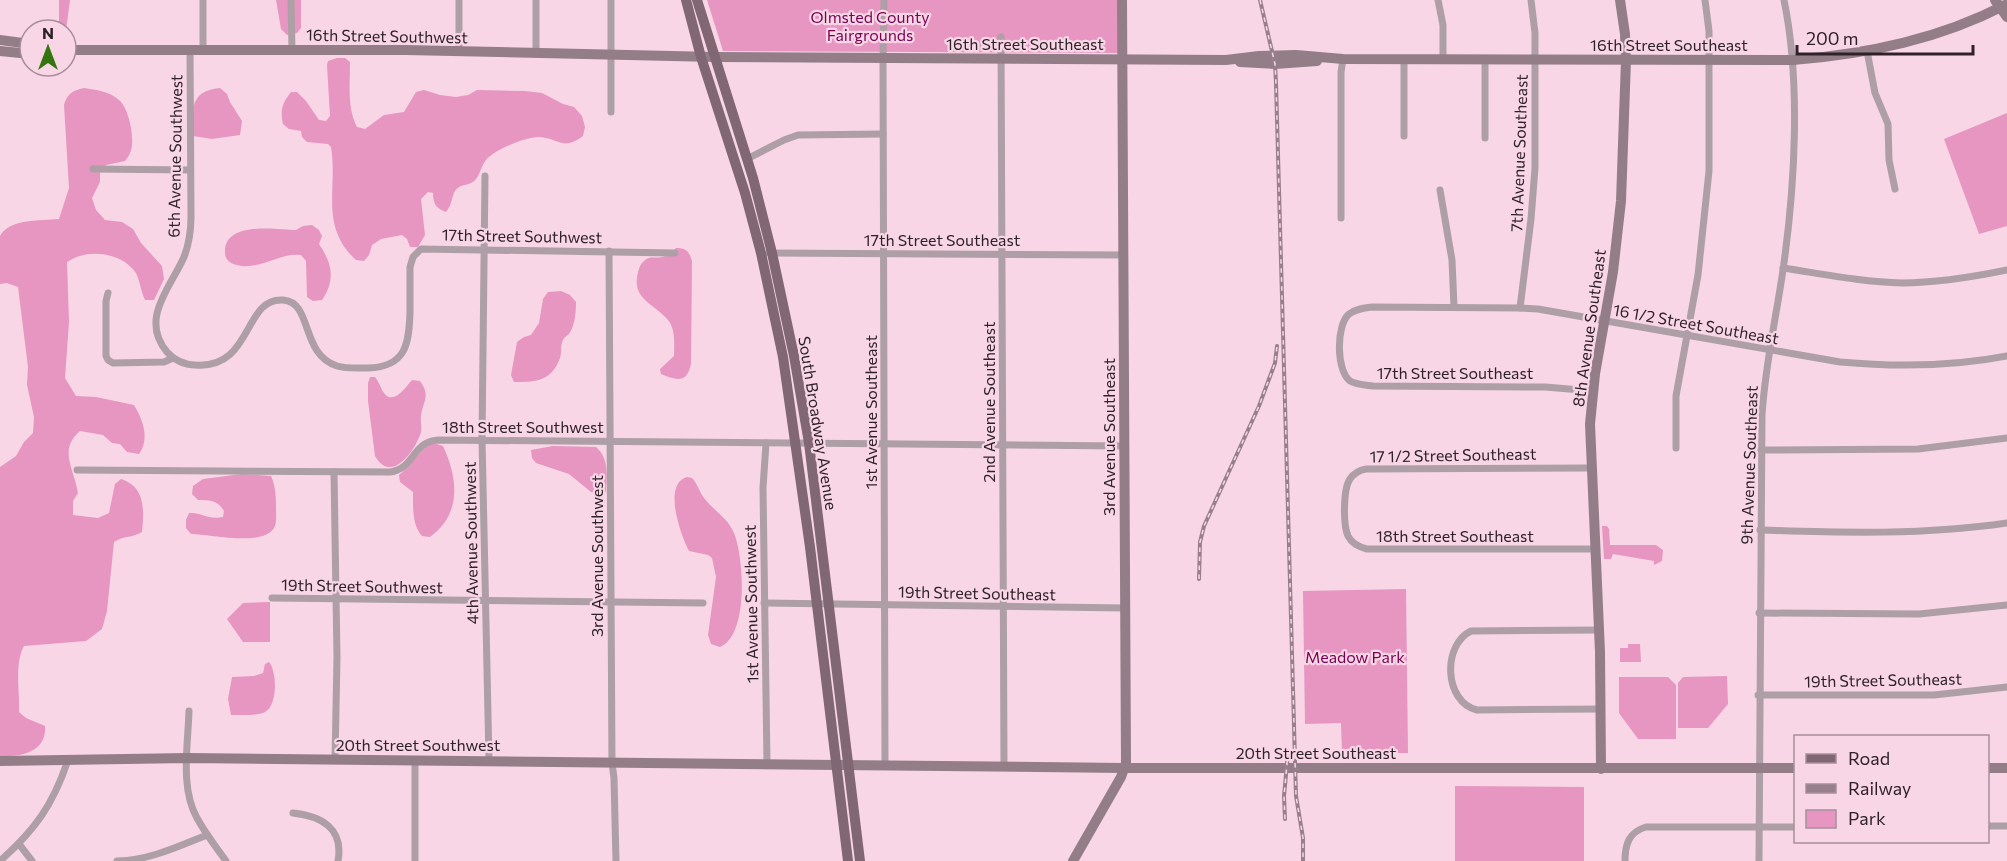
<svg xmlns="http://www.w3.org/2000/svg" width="2007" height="861" font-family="Commissioner,sans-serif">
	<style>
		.green { fill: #e696c0 }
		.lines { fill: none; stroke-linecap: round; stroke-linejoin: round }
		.street { stroke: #ad9fa5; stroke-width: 7 }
		.secondary { stroke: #937e88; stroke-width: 10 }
		.primary { stroke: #806773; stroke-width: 10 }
		.rail-casing { stroke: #97808b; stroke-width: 4 }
		.rail { stroke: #f8d6e6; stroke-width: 1.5; stroke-dasharray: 4.5; stroke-linecap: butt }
		.labels { text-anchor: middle; stroke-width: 4.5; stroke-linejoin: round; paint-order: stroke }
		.park-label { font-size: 16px; fill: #790152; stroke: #f8d6e6 }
		.street-label { font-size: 16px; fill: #2e2228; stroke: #f8d6e6 }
	</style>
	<rect width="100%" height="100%" fill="#f8d6e6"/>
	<!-- green -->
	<g class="green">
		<path d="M59,0H70L66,31L59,30Z"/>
		<path d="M276,0H301V28L297,33L287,35L281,29Z"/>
		<path d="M707,0H1118V53L723,51Z"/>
		<path d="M337,58H345L350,62C350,84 347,108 357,127L365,129L384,115L404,112L416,92L424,90L440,95L456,97L468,95L477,90L525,91L542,93L563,104L574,107L582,116L585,127L583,136C563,151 560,139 540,137C527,136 494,150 486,160C480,167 480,179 471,183C465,186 460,184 455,191C451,198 453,203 446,212C436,208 433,204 433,193L428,192L421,199L425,235L418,247H410L407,239L402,235L381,239L372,245L369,255L364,261L356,260C319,226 338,189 331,147L328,144L307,142L302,137L301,131L289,129L283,124C280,111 282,103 291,92H297L306,101L319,120L326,121L330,116L327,65L328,61Z"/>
		<path d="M84,88C96,90 109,91 119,100C129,108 136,141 130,153C129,156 127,158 125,161L106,165L100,173V182L92,198L96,210L105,220L122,222L133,229L141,243L162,266L164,279L154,300H145C141,292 140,281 136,273C122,252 87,248 67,262L69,322L65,378L76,396L96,397L134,405C143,420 150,439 139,454L127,452L120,444L112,443L103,435L80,431C58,450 74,468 78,493L73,501V515L98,518L109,513L115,484L121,479C146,487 144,511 142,532C133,538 125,535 114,542L107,611L102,629L86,641L24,646C14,664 20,692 19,712L26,718L45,726C47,752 21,757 0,756V467L16,456L24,442L33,433L34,417L27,385L28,367L18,287L7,283L0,284V236C10,218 41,221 59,219L69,188L64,105C68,93 72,91 84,88Z"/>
		<path d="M220,88L227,94L230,102L242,121L240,135L212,139L193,136C193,111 188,91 220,88Z"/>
		<path d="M2007,113V226L1979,234L1944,139Z"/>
		<path d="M312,225L319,230L322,236L319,244C332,263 336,280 322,300L313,301L307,297L306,261L301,255C280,252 259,271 237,265C231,264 225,260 225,253C223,221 276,229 296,230L303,226Z"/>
		<path d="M676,248C686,248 689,251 692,261L691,364C687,383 677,381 661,374L660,369L674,356C674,345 676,330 668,320C656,305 634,300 637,278C638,272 639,265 644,261C652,252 660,265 676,248Z"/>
		<path d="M561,291L570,295L576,302C576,311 575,326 569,334C567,336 564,337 563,340C560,346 562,353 560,358C551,382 535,382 514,382L511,375L517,342L524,337L531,335L539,323L543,299L548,292Z"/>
		<path d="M370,377H375C378,381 380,385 382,390C392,408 405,388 412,380L420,381C431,396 423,401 421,416C420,423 423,429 420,435C414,452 391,484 375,456L368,401V383Z"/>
		<path d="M434,443L443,446C458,478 462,514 430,537L422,536C412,525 413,507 413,492L400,482L399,475C412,466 419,448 434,443Z"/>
		<path d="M553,446L596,447C609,458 607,476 606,492L601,494L591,492L569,474L536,463L532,458L531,450Z"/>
		<path d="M242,474L271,476C276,487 276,498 276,509C276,515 277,523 274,528C263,547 209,534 191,534L186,528V520L189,513C202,512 207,520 223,517L224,511C218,500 209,500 198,500L192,494L193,486L203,479Z"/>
		<path d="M687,477L692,478C697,483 699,491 704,498C714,511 727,517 734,533C744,557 749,636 720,647L711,644L708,635L716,577L712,558L708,555L689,551C681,536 662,484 687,477Z"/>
		<path d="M1602,526H1607L1609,529L1610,545H1656L1663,550L1662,561L1654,565V561L1613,554L1611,559H1604Z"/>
		<path d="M1406,589L1408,753H1342L1341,723L1305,724L1303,591Z"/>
		<path d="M270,602V642H243L227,619L243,603Z"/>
		<path d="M1628,644H1640L1641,662H1620V648H1628Z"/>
		<path d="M269,662C277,671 278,705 265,712C257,716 240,715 231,715L228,699L232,677L254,676L263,673L265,664Z"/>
		<path d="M1727,676L1728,704L1708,728H1678V683L1683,677Z"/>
		<path d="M1619,677H1668L1676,685V739H1638L1619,713Z"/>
		<path d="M1455,786L1584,787V861H1455Z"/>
	</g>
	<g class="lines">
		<!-- street -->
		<g class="street">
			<path d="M203,0V50"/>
			<path d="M291,0L292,50"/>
			<path d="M459,0V51"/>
			<path d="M536,0V54"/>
			<path d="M884,0L883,59L885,765"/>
			<path d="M1438,0L1443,25V59"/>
			<path d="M1001,37L1004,767"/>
			<path d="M190,50L191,217C191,231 189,244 184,257C171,287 139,319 167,352C174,360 185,365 195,365C253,370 243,297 283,300C313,302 300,354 337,366C347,369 358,368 368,368C406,367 409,344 410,312C410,297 410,282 410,267L413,257L421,249L675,253"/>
			<path d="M1867,51L1875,93L1888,124L1889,160L1895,189"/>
			<path d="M1404,59V136"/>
			<path d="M611,112V0"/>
			<path d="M1485,138V59"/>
			<path d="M747,159L784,140L798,135L883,134"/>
			<path d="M93,169L190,170"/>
			<path d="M485,176L482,439L489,761"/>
			<path d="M1440,190L1452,260L1454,307"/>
			<path d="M1341,218V72L1343,59"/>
			<path d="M609,251L612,763L614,778L616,861"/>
			<path d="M769,253L1123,255"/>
			<path d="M1783,268C1823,274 1862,282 1902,283C1937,283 1973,277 2007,270"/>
			<path d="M108,293L106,301V356L108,360L113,363L164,362L173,358"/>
			<path d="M1520,308L1531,219L1535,168V33L1531,0"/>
			<path d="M1593,391L1545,387L1373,386C1366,385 1357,385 1350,381C1336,370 1336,325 1349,314C1356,309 1364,308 1372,307L1520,308L1538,309L1840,362C1896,367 1951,367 2007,356"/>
			<path d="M766,443L763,488L767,764"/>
			<path d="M1676,448V396L1698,275L1709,171V31L1705,0"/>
			<path d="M1761,450L1918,449L2007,438"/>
			<path d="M1591,468L1366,469C1360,470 1354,473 1350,479C1343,489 1343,525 1348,536C1352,544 1359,547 1367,549H1595"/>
			<path d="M77,470L390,472C415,469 411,442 438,440L1124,446"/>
			<path d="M334,472L337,657L335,760"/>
			<path d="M1760,530C1843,533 1925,535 2007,523"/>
			<path d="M272,598L703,603"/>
			<path d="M764,603L1125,608"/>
			<path d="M1759,613L1919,614L2007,605"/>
			<path d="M1599,630L1471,631C1442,645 1444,702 1477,710L1601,709"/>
			<path d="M1758,695H1934L2007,687"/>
			<path d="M189,711C188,745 180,788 197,818C205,833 216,847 226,861"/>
			<path d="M415,760V861"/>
			<path d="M293,813C321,816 344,828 338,861"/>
			<path d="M1988,826H2007"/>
			<path d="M19,844L32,861"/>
			<path d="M0,861C35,830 53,805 68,760"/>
			<path d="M117,861C150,860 177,847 207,835"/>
			<path d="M1625,861C1625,844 1629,832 1646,827H1796"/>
			<path d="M1759,861L1762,415C1765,366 1776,318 1783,270C1795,186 1801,82 1784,0"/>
		</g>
		<!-- secondary -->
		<g class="secondary">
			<path d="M1995,0L2007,17"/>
			<path d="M0,40L30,44"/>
			<path d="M66,50H406L715,57L1226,60L1259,56L1296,55L1343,59L1793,60C1868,54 1940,39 2007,4"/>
			<path d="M0,51L30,54"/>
			<path d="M1240,62L1275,64L1317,61"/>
			<path d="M0,761L188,758L1125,768H1796"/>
			<path d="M1988,768H2007"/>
			<path d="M1601,769L1600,652L1590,424L1595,374L1613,272L1621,201L1626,60L1625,34L1620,0"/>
			<path d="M1073,861L1121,777L1126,763L1122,0"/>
		</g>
		<!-- primary -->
		<g class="primary">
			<path d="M686,0L701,57L745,193L761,253L783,357L810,547L848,861"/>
			<path d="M697,0L753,178L772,253L794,356L809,443L860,861"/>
		</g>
		<defs>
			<g id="rail">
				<path d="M1260,0L1275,64L1276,83L1296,796L1303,838V861"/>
				<path d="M1199,579L1200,542L1204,526L1259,406L1275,363L1277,346"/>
				<path d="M1285,819L1284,796L1288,753"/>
			</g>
		</defs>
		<!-- rail casing -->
		<use href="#rail" class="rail-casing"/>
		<!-- rail -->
		<use href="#rail" class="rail"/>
	</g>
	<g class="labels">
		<!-- park labels -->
		<g class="park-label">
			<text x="870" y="23">Olmsted County<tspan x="870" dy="18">Fairgrounds</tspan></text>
			<text x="1355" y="663">Meadow Park</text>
		</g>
		<!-- street labels -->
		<g class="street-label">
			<text transform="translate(387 36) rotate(1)" y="6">16th Street Southwest</text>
			<text x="1025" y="50">16th Street Southeast</text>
			<text x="1669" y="51">16th Street Southeast</text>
			<text transform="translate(1519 153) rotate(-88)" y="6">7th Avenue Southeast</text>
			<text transform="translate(175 156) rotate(-89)" y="6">6th Avenue Southwest</text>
			<text transform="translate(522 236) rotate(1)" y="6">17th Street Southwest</text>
			<text x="942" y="246">17th Street Southeast</text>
			<text transform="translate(1696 324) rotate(10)" y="6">16 1/2 Street Southeast</text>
			<text transform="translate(1589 328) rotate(-82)" y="6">8th Avenue Southeast</text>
			<text x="1455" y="379">17th Street Southeast</text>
			<text transform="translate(989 402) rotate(-90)" y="6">2nd Avenue Southeast</text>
			<text transform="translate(871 412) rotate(-90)" y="6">1st Avenue Southeast</text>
			<text transform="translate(818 423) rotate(81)" y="6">South Broadway Avenue</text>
			<text x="523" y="433">18th Street Southwest</text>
			<text transform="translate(1109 437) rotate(-90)" y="6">3rd Avenue Southeast</text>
			<text transform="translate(1453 455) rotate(-1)" y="6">17 1/2 Street Southeast</text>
			<text transform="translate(1749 465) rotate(-88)" y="6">9th Avenue Southeast</text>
			<text x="1455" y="542">18th Street Southeast</text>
			<text transform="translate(471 543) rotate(-91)" y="6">4th Avenue Southwest</text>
			<text transform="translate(597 556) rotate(-90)" y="6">3rd Avenue Southwest</text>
			<text transform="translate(362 586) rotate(1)" y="6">19th Street Southwest</text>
			<text transform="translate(977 593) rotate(1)" y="6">19th Street Southeast</text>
			<text transform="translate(751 604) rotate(-91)" y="6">1st Avenue Southwest</text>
			<text transform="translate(1883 680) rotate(-1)" y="6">19th Street Southeast</text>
			<text x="418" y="751">20th Street Southwest</text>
			<text x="1316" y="759">20th Street Southeast</text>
		</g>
	</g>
	<!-- legend -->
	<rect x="1794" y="735" width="195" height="108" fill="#f8d6e6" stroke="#a78e9a" stroke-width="1.5"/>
	<rect x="1806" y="754" width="30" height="9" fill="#806773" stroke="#a78e9a" stroke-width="1.5"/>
	<text x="1848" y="765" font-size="18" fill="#2e2228">Road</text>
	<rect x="1806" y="784" width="30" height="9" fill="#97808b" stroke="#a78e9a" stroke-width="1.5"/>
	<text x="1848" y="795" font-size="18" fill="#2e2228">Railway</text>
	<rect x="1806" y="810" width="30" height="18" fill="#e696c0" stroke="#a78e9a" stroke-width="1.5"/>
	<text x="1848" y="825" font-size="18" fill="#2e2228">Park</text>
	<!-- north arrow -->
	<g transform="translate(48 48)"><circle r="28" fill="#f8d6e6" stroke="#a78e9a" stroke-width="1.5"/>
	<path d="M0-4.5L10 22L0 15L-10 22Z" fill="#347511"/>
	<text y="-9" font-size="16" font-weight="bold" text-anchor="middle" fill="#2e2228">N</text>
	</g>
	<!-- scale -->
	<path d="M1797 45v9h176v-9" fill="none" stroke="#2e2228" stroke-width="3"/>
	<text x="1806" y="45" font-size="18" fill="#2e2228" stroke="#f8d6e6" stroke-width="4.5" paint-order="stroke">200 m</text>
</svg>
